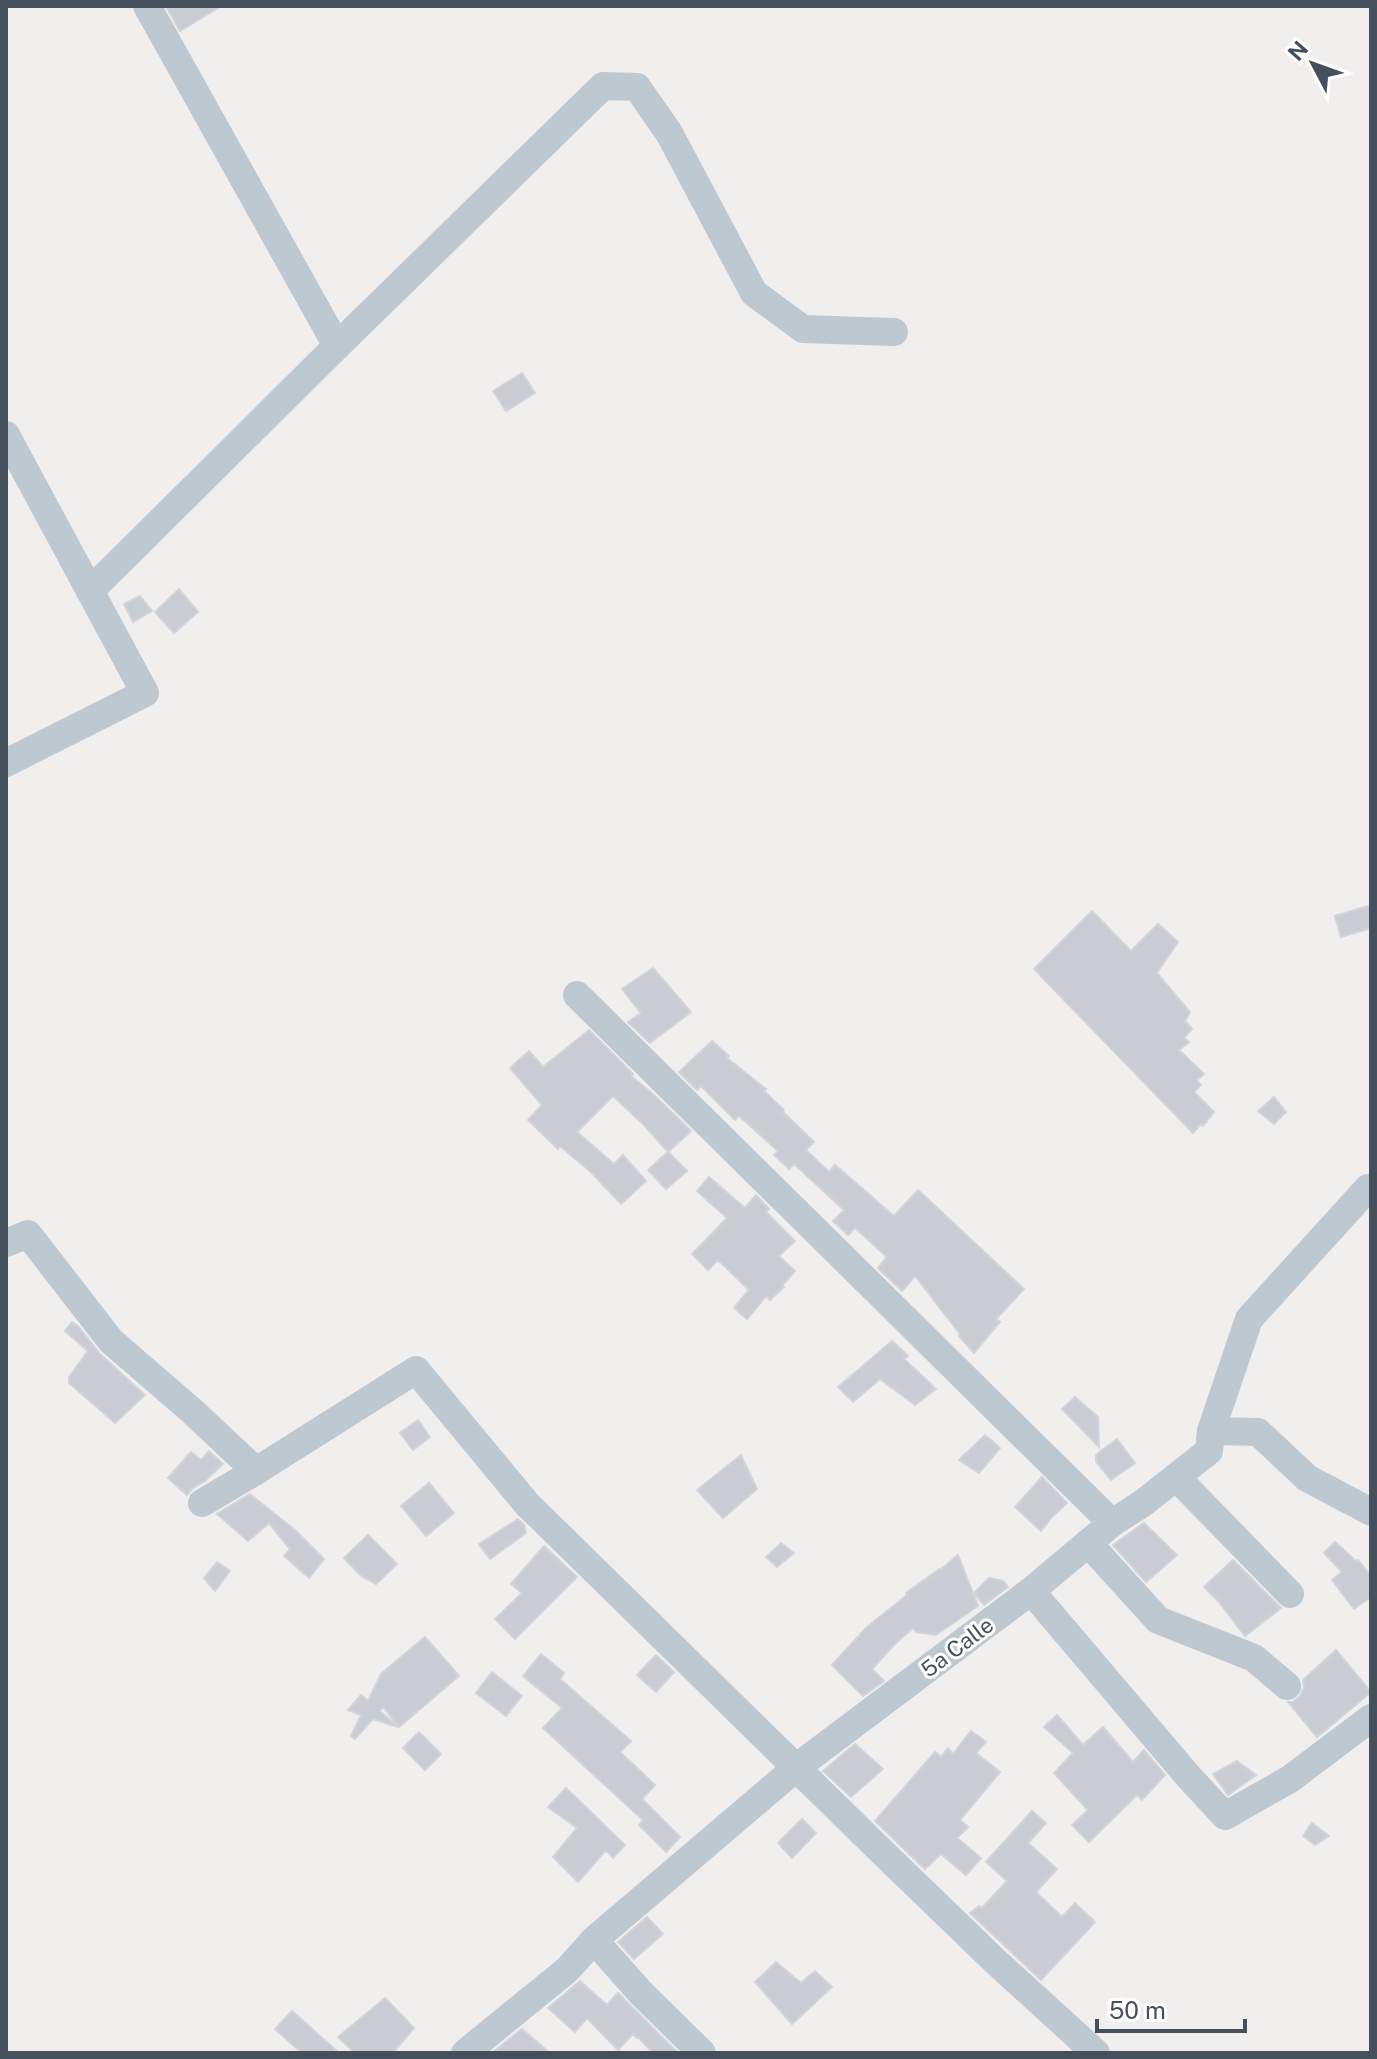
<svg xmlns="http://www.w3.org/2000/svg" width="1377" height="2059" font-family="'Public Sans',sans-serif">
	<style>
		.building { fill: #caccd4; stroke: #d2d4da; stroke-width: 2 }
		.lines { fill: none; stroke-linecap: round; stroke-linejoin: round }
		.minor { stroke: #bec8d0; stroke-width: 28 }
		.labels { text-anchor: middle; stroke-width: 6; stroke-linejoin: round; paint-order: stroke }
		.street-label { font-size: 22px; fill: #46505c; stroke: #fff }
	</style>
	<rect width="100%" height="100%" fill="#f1eeee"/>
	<!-- building -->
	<g class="building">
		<path d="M166,6H221L180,31Z"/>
		<path d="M522,373L535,393L506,411L493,391Z"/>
		<path d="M179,589L198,612L174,633L155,612Z"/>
		<path d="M140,596L152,611L133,622L124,604Z"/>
		<path d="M1371,905V928L1341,937L1335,916Z"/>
		<path d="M1092,911L1131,951L1158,924L1178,942L1157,973L1190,1012L1185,1021L1192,1029L1184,1038L1189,1042L1179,1050L1204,1074L1197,1080L1201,1085L1194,1092L1214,1112L1203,1126L1201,1124L1193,1133L1034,969Z"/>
		<path d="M653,968L691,1012L650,1043L628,1022L641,1013L622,989Z"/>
		<path d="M589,1030L633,1074L631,1076L654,1095L691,1131L668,1152L643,1124L613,1096L577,1132L614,1164L623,1155L646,1181L621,1204L593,1174L560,1146L558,1149L528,1120L542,1105L510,1068L529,1051L543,1067Z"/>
		<path d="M712,1041L729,1056L727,1058L766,1089L764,1091L784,1110L783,1112L814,1142L806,1150L829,1172L835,1165L894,1216L918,1190L1024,1289L996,1319L1000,1322L974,1353L959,1336L960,1334L915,1276L902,1291L878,1268L887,1257L855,1228L848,1235L833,1221L844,1210L794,1164L789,1169L774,1155L778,1151L739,1116L735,1120L701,1086L697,1090L679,1072Z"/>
		<path d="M1274,1097L1286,1112L1274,1124L1258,1111Z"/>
		<path d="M668,1152L687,1171L666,1189L648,1170Z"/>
		<path d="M709,1177L745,1208L756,1195L769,1209L766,1212L795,1241L779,1256L795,1271L782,1286L784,1287L770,1300L766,1296L747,1319L734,1308L749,1290L718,1260L708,1270L692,1254L727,1218L697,1191Z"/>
		<path d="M72,1322L78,1326L100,1354L145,1395L115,1423L69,1383V1377L88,1351L65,1331Z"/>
		<path d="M892,1341L908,1356L904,1359L936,1389L915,1405L880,1379L853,1402L838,1387Z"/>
		<path d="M1075,1397L1098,1417L1099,1447L1062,1409Z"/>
		<path d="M418,1420L430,1437L413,1450L400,1433Z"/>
		<path d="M985,1435L1000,1448L979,1473L959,1460Z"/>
		<path d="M1117,1439L1135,1463L1111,1480L1096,1462V1455Z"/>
		<path d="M209,1451L223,1464L205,1481L193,1488L187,1495L168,1478L191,1452L201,1460Z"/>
		<path d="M741,1455L757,1489L723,1518L697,1490Z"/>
		<path d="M1042,1477L1067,1503L1052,1517L1041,1531L1015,1507Z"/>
		<path d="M429,1483L454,1513L426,1536L401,1506Z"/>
		<path d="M250,1494L296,1531L324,1559L309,1578L284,1556L290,1549L269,1523L248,1541L217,1514Z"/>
		<path d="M518,1519L524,1525L526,1533L490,1559L479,1544Z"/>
		<path d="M1144,1523L1177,1555L1146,1582L1113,1545Z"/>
		<path d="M368,1535L397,1564L376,1584L360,1575L344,1558Z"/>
		<path d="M1335,1542L1356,1561L1358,1560L1371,1576V1597L1354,1609L1332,1580L1342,1572L1324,1553Z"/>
		<path d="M781,1543L794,1553L777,1567L766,1557Z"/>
		<path d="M544,1546L577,1577L515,1639L495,1619L522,1593L511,1584Z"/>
		<path d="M958,1555L978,1606L936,1635L916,1632L913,1628L894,1645L872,1669L884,1681L863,1696L832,1665L866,1628L907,1595L906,1593L939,1569L940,1570Z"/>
		<path d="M1233,1560L1281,1608L1245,1636L1219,1602L1204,1587Z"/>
		<path d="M217,1562L230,1571L215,1591L204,1578Z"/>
		<path d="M989,1578L1003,1581L1008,1587L984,1605L974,1593Z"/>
		<path d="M425,1637L459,1676L399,1727L383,1707L380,1711L398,1727L373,1719L355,1739L351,1736L361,1715L348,1710L361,1695L368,1701L381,1674Z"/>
		<path d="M1336,1650L1371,1692L1317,1737L1288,1702H1293L1300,1696L1304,1688L1303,1680Z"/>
		<path d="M541,1654L564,1673L560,1679L631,1741L620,1752L655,1785L642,1799L680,1837L666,1852L639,1825L643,1820L543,1728L562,1708L523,1676Z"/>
		<path d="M656,1655L674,1672L656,1692L637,1675Z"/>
		<path d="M492,1672L522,1696L506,1716L476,1693Z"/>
		<path d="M1057,1715L1083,1745L1103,1727L1133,1762L1144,1750L1165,1775L1142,1800L1137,1795L1089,1842L1072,1825L1088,1810L1054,1773L1073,1753L1044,1727Z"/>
		<path d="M971,1731L986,1742L976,1753L1000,1772L960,1820L968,1827L957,1838L981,1858L966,1875L941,1854L925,1869L875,1821L935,1752L941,1757L948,1748L953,1754Z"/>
		<path d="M419,1732L441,1754L425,1770L403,1748Z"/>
		<path d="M855,1744L883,1769L851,1797L823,1771Z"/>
		<path d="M1237,1761L1256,1775L1228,1795L1213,1774Z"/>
		<path d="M566,1788L625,1845L613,1858L606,1850L578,1882L553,1857L577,1828L548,1807Z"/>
		<path d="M1032,1811L1046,1823L1028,1843L1057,1869L1036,1892L1062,1917L1075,1903L1095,1922L1041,1980L970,1913L979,1906L982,1908L1007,1881L986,1862Z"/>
		<path d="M802,1819L816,1833L792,1858L778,1843Z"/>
		<path d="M1312,1823L1329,1836L1315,1845L1303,1836Z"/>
		<path d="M647,1917L663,1934L634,1959L618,1942Z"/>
		<path d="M776,1962L801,1983L815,1971L832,1987L792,2024L755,1982Z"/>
		<path d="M580,1981L607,2005L618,1993L678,2053H653L638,2037L637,2038L633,2034L618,2050L587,2018L575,2032L548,2008Z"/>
		<path d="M385,1998L414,2028L393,2053H355L338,2037Z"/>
		<path d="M292,2011L339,2053H302L275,2029Z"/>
		<path d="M522,2029L550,2053H492Z"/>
	</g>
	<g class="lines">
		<!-- minor -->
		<g class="minor">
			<path d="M147,6L337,346"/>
			<path d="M6,435L145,693L6,763"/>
			<path d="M90,591L337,346L603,86L637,87L669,133L754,293L803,329L894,332"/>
			<path d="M577,995L1112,1523"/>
			<path d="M6,1243L28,1234L111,1341L192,1411L256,1471"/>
			<path d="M1211,1431L1258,1432L1307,1478L1371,1512"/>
			<path d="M1176,1477L1290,1594"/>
			<path d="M202,1503L256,1471L416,1370L527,1504L877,1847L995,1961L1096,2053"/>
			<path d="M1088,1543L1158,1620L1254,1658L1287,1686"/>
			<path d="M1031,1591L1188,1776L1225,1816L1290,1779L1371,1718"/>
			<path d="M594,1940L640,1992L702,2053"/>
			<path d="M465,2053L567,1970L594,1940L797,1767L1031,1591L1112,1523L1143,1503L1209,1451L1211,1431L1249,1319L1368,1188H1371"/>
		</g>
	</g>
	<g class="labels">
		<!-- street labels -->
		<g class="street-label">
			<text transform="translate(957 1647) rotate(-37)" y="8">5a Calle</text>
		</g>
	</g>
	<!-- border -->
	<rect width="1377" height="2059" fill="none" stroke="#46505c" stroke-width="16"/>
	<!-- north arrow -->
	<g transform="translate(1313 64) rotate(311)" stroke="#ffffff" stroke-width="6" paint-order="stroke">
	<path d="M0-6L14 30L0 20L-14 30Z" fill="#46505c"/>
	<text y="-12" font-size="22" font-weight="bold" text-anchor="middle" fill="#46505c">N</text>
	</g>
	<!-- scale -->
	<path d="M1097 2019v12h148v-12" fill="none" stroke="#46505c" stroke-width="4"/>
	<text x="1109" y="2019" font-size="24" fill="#46505c" stroke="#ffffff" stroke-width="6" paint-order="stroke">50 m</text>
</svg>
